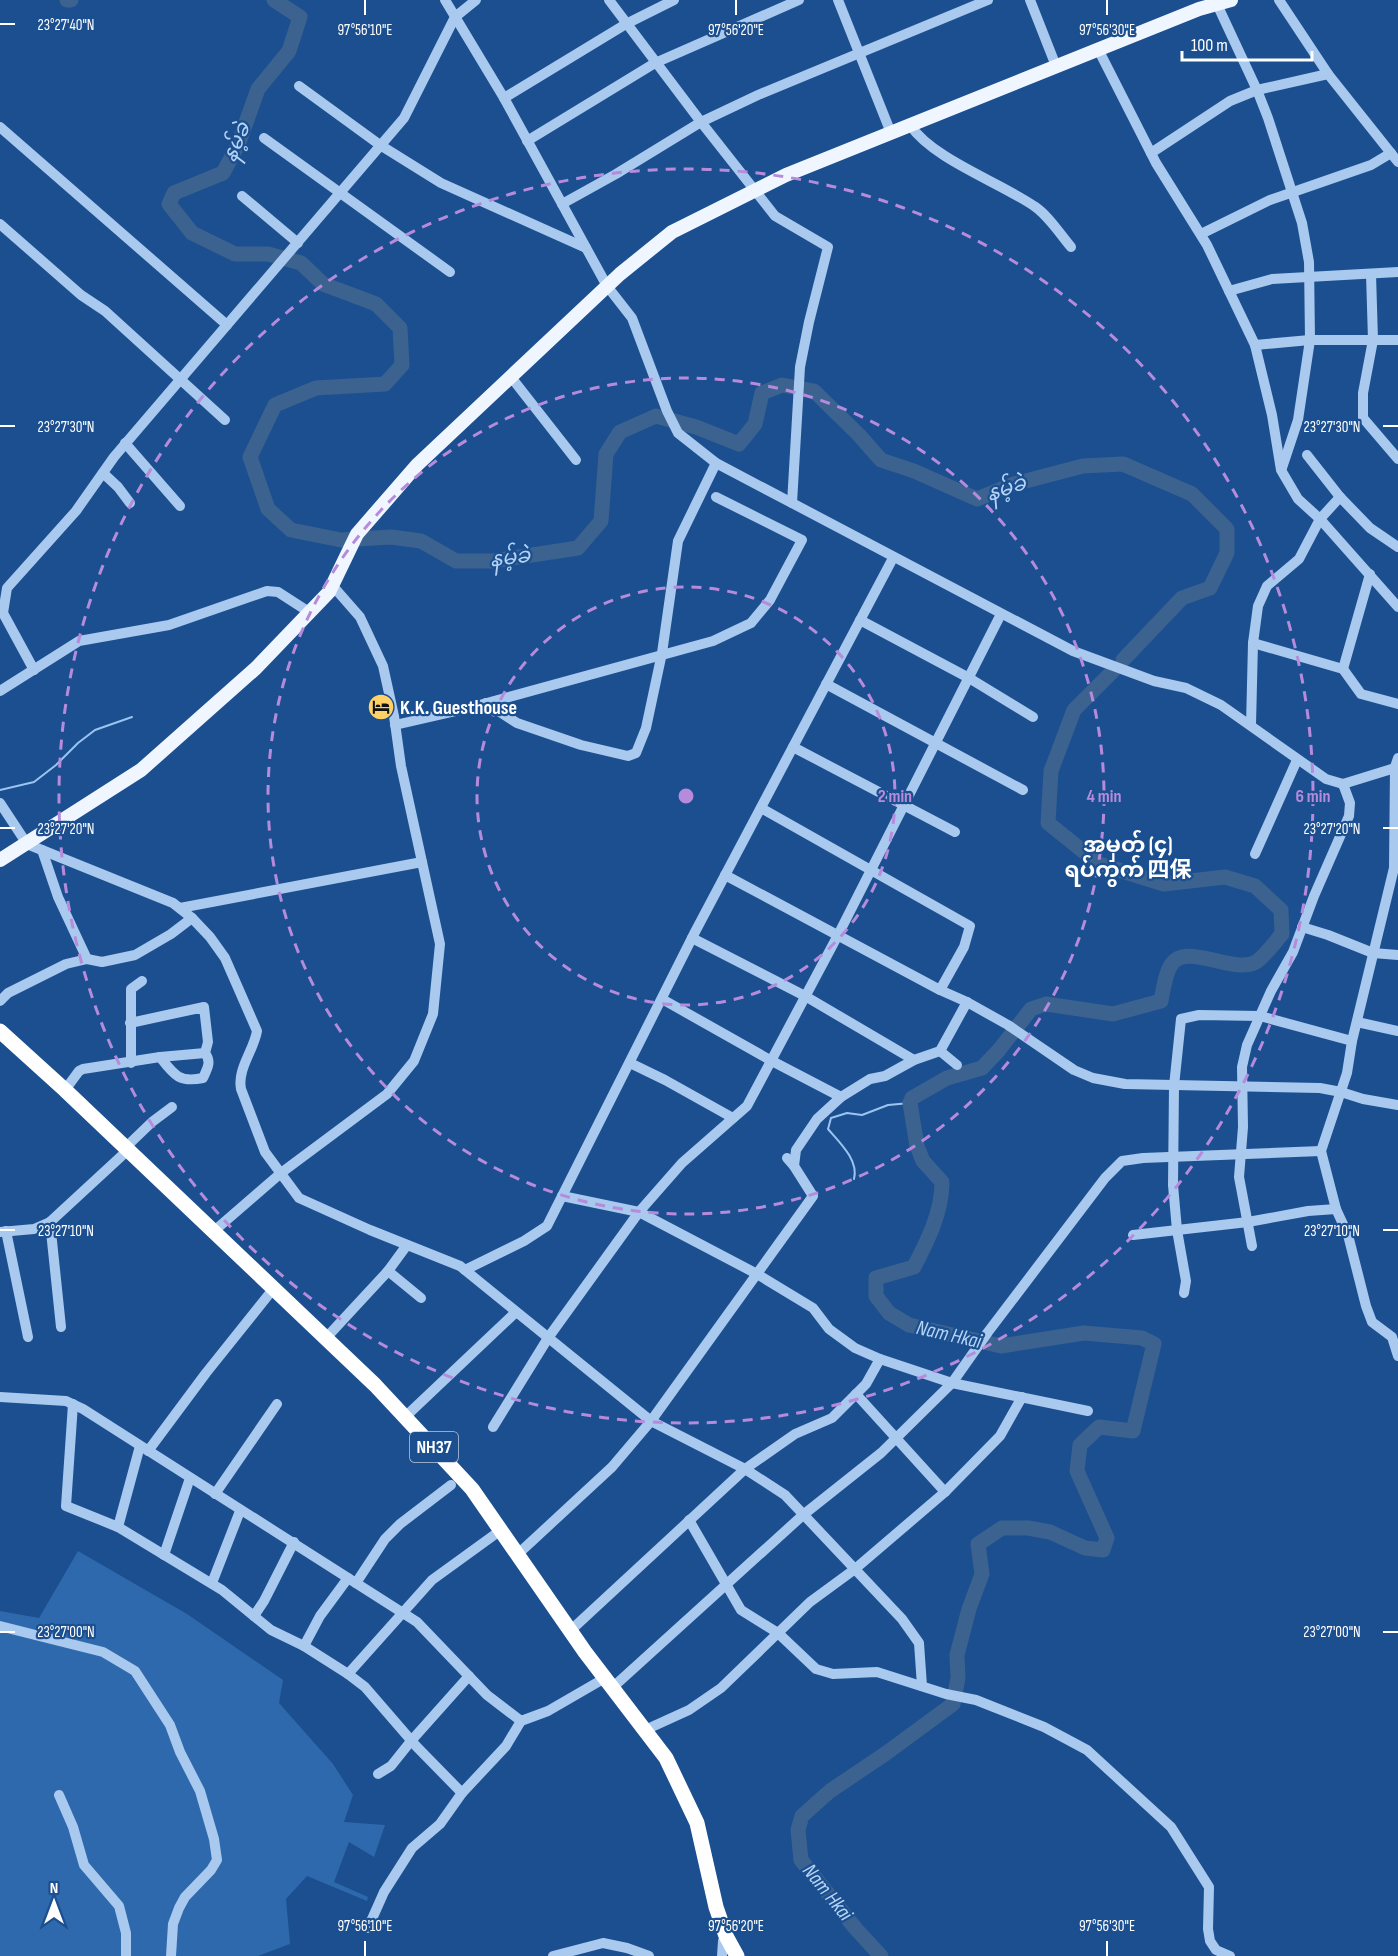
<svg xmlns="http://www.w3.org/2000/svg" width="1398" height="1956" font-family="'Sofia Sans Condensed','Noto Sans SC','Noto Sans Myanmar',sans-serif">
	<style>
		.green { fill: #2e69ad }
		.lines { fill: none; stroke-linecap: round; stroke-linejoin: round }
		.stream { stroke: #9cc4f0; stroke-width: 2 }
		.river { stroke: #3c6290; stroke-width: 15 }
		.minor { stroke: #a9c9ee; stroke-width: 10 }
		.major { stroke: #f0f6ff; stroke-width: 14 }
		.highway { stroke: #fff; stroke-width: 15 }
		.ticks { fill: none; stroke: #fff; stroke-width: 2 }
		.ring { fill: none; stroke: #b68bdc; stroke-width: 3; stroke-dasharray: 10 8 }
		.labels { text-anchor: middle; stroke-width: 4.5; stroke-linejoin: round; paint-order: stroke }
		.shield { fill: #1b4f8f; stroke: #bbcadd; stroke-width: 1.5 }
		.shield-label { font-size: 18px; font-weight: bold; fill: #fff }
		.poi-label { font-size: 20px; font-weight: bold; fill: #fff; stroke: #1b4f8f; text-anchor: start }
		.water-label { font-size: 21px; font-style: italic; fill: #b5d3f5; stroke: #1b4f8f }
		.quarter-label { font-size: 22px; font-weight: bold; fill: #fff; stroke: #1b4f8f }
		.ticks-label { font-size: 15px; text-anchor: middle; fill: #fff; stroke: #1b4f8f; stroke-width: 4.5; stroke-linejoin: round; paint-order: stroke }
		.centre { fill: #b68bdc; stroke: #1b4f8f; stroke-width: 3 }
		.ring-label { font-size: 18px; text-anchor: middle; font-weight: bold; fill: #b68bdc; stroke: #1b4f8f; stroke-width: 4.5; stroke-linejoin: round; paint-order: stroke }
	</style>
	<rect width="100%" height="100%" fill="#1b4f8f"/>
	<!-- green -->
	<path class="green" d="M78,1551L187,1614L283,1680L279,1703L333,1764L353,1795L344,1822L385,1825L374,1857L349,1842L334,1882L368,1897L367,1901L307,1876L286,1899L290,1944L258,1956H0V1611L39,1618Z"/>
	<g class="lines">
		<!-- stream -->
		<g class="stream">
			<path d="M0,790L34,782L56,765L78,743L95,730L132,717"/>
			<path d="M854,1179C859,1160 839,1142 828,1129L831,1118L847,1113L862,1115L888,1105L910,1103"/>
		</g>
		<!-- river -->
		<g class="river">
			<path d="M67,0H71"/>
			<path d="M274,0L300,17L289,51L258,89L238,145L223,173L174,193L169,204L192,233L235,254H268L301,263L323,284L376,304L400,328L402,365L385,384L316,388L275,405L250,457L268,509L291,530L341,540L391,537L421,541L456,561H493L578,548L601,521L606,454L620,432L656,416L696,427L739,444L755,424L762,393L782,385L814,391L859,435L881,460L914,471L977,499L1014,484L1083,466L1123,464L1192,494L1227,529V553L1210,588L1182,598L1123,660"/>
			<path d="M881,1956L856,1929L801,1860L798,1830L802,1816L830,1791L885,1754L953,1704L958,1678L957,1655L969,1609L982,1574L978,1544L1002,1528H1028L1050,1532L1085,1548L1103,1550L1107,1538L1077,1471L1080,1445L1099,1427L1133,1431L1154,1344L1142,1338L1084,1333L1001,1346L909,1325L889,1313L876,1296V1278L914,1267C928,1240 942,1212 942,1182L923,1161L917,1146L910,1103L912,1098L947,1078L982,1068L999,1050L1031,1009L1046,1004L1113,1014L1161,1001C1163,991 1165,974 1171,965C1186,941 1233,975 1256,962C1265,956 1274,943 1282,934L1281,910L1255,886L1225,877L1164,884L1099,864L1048,823L1051,771L1074,710L1113,671"/>
		</g>
		<!-- minor -->
		<g class="minor">
			<path d="M445,0L504,98L607,286L632,318L667,411L678,433L716,463L1073,651L1154,681L1186,688L1221,705L1326,779L1343,784L1398,767"/>
			<path d="M609,0L701,122L775,216L828,247L809,322L800,367L792,503"/>
			<path d="M838,0L891,133"/>
			<path d="M1030,0L1056,66"/>
			<path d="M1215,0L1257,90L1268,118L1302,223L1309,262L1310,340L1298,420L1282,468"/>
			<path d="M1279,0L1328,74L1398,162"/>
			<path d="M1098,49L1156,163L1207,245L1255,345L1272,415L1281,470L1298,499L1320,519L1398,607"/>
			<path d="M299,86L380,145L441,183L586,248"/>
			<path d="M504,98L626,24L674,0"/>
			<path d="M910,125C933,159 999,182 1034,206C1048,215 1060,234 1071,247"/>
			<path d="M0,127L227,325"/>
			<path d="M264,138L450,272"/>
			<path d="M527,141L655,63L799,0"/>
			<path d="M1151,153L1230,101L1257,90L1328,74"/>
			<path d="M242,196L298,243"/>
			<path d="M562,204L616,174L701,122L758,95L988,0"/>
			<path d="M0,224L81,295L105,311L225,420"/>
			<path d="M1201,234L1270,200L1371,165L1391,153"/>
			<path d="M1371,274L1373,340L1363,393V418L1398,459"/>
			<path d="M1229,291L1272,279L1398,272"/>
			<path d="M1255,345L1310,340H1398"/>
			<path d="M511,377L576,460"/>
			<path d="M125,443L180,506"/>
			<path d="M1307,455L1340,497L1370,528L1398,547"/>
			<path d="M103,473L118,487L130,503"/>
			<path d="M860,620L969,678L1033,717"/>
			<path d="M1253,643L1343,669L1361,694L1398,704"/>
			<path d="M1343,669L1370,574"/>
			<path d="M34,670L3,613L7,588L76,511L114,457L404,118L455,17L476,0"/>
			<path d="M826,684L1023,790"/>
			<path d="M0,691L79,641L169,625L267,591L278,592L309,612"/>
			<path d="M486,703L517,723L581,745L628,756L636,753L646,728L662,653L678,541L716,463"/>
			<path d="M395,725L465,709L713,641L751,623L770,600L802,540L716,497"/>
			<path d="M1251,725L1253,643L1258,606L1267,586L1299,559L1320,519L1340,497"/>
			<path d="M793,747L955,832"/>
			<path d="M1398,758L1395,767L1394,868L1352,1041L1347,1073L1321,1151L1336,1209L1348,1235L1366,1306L1372,1322L1392,1337L1398,1356"/>
			<path d="M0,803L27,844L173,903L192,918L210,937L225,958L257,1031C254,1050 237,1069 241,1089L265,1152L299,1198L370,1230L460,1266L651,1421L745,1469L785,1495L902,1619L919,1643L922,1686"/>
			<path d="M761,808L970,926L964,947L940,990"/>
			<path d="M42,850L58,897L87,959"/>
			<path d="M1255,854L1297,760"/>
			<path d="M725,875L940,990L967,1002L1008,1025L1074,1070L1093,1078L1125,1084L1320,1088L1341,1092L1363,1099L1398,1105"/>
			<path d="M180,908L422,862"/>
			<path d="M1302,927L1328,935L1373,953L1398,955"/>
			<path d="M692,938L805,996L914,1060"/>
			<path d="M662,999L770,1060L841,1097"/>
			<path d="M0,1001L8,993L66,964L87,959L102,962L135,955L171,934L192,918"/>
			<path d="M1357,1022L1398,1031"/>
			<path d="M940,1051L957,1065"/>
			<path d="M160,1057L205,1053"/>
			<path d="M131,1063V989L142,981"/>
			<path d="M630,1063L665,1080L733,1118"/>
			<path d="M65,1090L79,1071L83,1069L160,1057C174,1075 179,1083 203,1078C207,1069 212,1062 205,1053L208,1042L204,1007L130,1023"/>
			<path d="M126,1147L152,1122L172,1107"/>
			<path d="M794,1166L796,1150L817,1119L841,1097L870,1079L885,1076L914,1060L940,1051L967,1002"/>
			<path d="M562,1196L639,1212L757,1274L813,1308L829,1329L855,1348L880,1359L952,1383L1088,1411"/>
			<path d="M50,1222L61,1327"/>
			<path d="M6,1231L28,1337"/>
			<path d="M214,1231L281,1173L387,1094L414,1061L433,1014L440,944L401,766L394,716L383,666L360,617L332,585"/>
			<path d="M0,1232L34,1229L50,1222L128,1150"/>
			<path d="M1133,1235L1248,1222L1308,1211L1336,1209"/>
			<path d="M1252,1246L1239,1177L1243,1127L1242,1067L1247,1045L1271,991L1293,952L1314,896L1349,816L1350,803L1343,784"/>
			<path d="M465,1270L524,1241L547,1226L695,932L893,558"/>
			<path d="M388,1271L421,1298"/>
			<path d="M1184,1293L1186,1281L1177,1230L1173,1185L1174,1086L1181,1019L1199,1015L1260,1016L1352,1041"/>
			<path d="M326,1338L388,1271L407,1245"/>
			<path d="M856,1394L945,1492"/>
			<path d="M0,1397L66,1401L83,1409L417,1622L487,1695L521,1721"/>
			<path d="M73,1404L66,1506L118,1527L222,1590L271,1630L304,1646L348,1674L365,1687L416,1746L462,1793"/>
			<path d="M405,1417L516,1312"/>
			<path d="M493,1427L548,1338L639,1212L682,1163L747,1106L838,935L1001,614"/>
			<path d="M148,1451L206,1373L274,1288"/>
			<path d="M215,1494L277,1404"/>
			<path d="M689,1520L741,1610L778,1633L816,1669L833,1674L877,1672L946,1694L976,1700L1044,1727L1087,1750L1171,1827L1209,1887L1208,1929L1210,1941L1216,1950L1230,1956"/>
			<path d="M118,1527L140,1446"/>
			<path d="M518,1554L612,1467L651,1421L813,1196L794,1166L787,1158"/>
			<path d="M164,1555L190,1478"/>
			<path d="M212,1583L240,1511"/>
			<path d="M356,1583L385,1539L400,1524L451,1485"/>
			<path d="M254,1616L264,1601L294,1542"/>
			<path d="M0,1626L103,1652L135,1671L170,1725L180,1752L200,1791L214,1839L217,1860L211,1870L185,1897L179,1908L173,1924L171,1956"/>
			<path d="M570,1631L745,1469L795,1434L832,1418L866,1384L880,1359"/>
			<path d="M304,1646L320,1616L348,1578"/>
			<path d="M348,1674L432,1580L501,1530"/>
			<path d="M612,1688L803,1515L881,1453L952,1383L988,1332L1105,1178L1122,1161L1143,1158L1321,1151"/>
			<path d="M645,1730L689,1710L721,1688L810,1602L855,1569L945,1492L1000,1436L1022,1397"/>
			<path d="M378,1774L391,1766L411,1741L469,1676"/>
			<path d="M59,1795L73,1827L84,1865L119,1906L126,1933V1956"/>
			<path d="M368,1928L384,1892L412,1848L440,1824L462,1793L506,1746L521,1721L548,1711L605,1678"/>
			<path d="M553,1956L603,1943L627,1948L649,1956"/>
			<path d="M722,1956L723,1941L726,1936"/>
		</g>
		<!-- major -->
		<path class="major" d="M0,860L141,770L256,668L329,592L357,534L417,465L620,274L672,232L786,175L1199,9L1231,0"/>
		<!-- highway -->
		<path class="highway" d="M0,1031L65,1090L375,1385L472,1489L585,1652L666,1758L697,1823L716,1907L726,1936L737,1956"/>
	</g>
	<!-- ticks -->
	<path class="ticks" d="M365,0V15M736,0V15M1107,0V15M0,24H15M0,426H15M1383,426H1398M0,828H15M1383,828H1398M0,1230H15M1383,1230H1398M0,1632H15M1383,1632H1398M365,1941V1956M736,1941V1956M1107,1941V1956"/>
	<!-- distance rings -->
	<g class="ring">
		<circle cx="686" cy="796" r="209"/>
		<circle cx="686" cy="796" r="418"/>
		<circle cx="686" cy="796" r="627"/>
	</g>
	<!-- icons -->
	<defs>
		<symbol id="hotel-disc" viewBox="-11 -11 22 22"><circle r="9.5" fill="#ffd166" stroke="#1b4f8f"/><path d="M-6-4.5h1.5V1H6V5H4.5V3h-9V5H-6ZM-4 0a1.8 1.8 0 1 1 3.6 0ZM.5 0V-2.5h3Q6-2.5 6 0Z" fill="#111"/></symbol>
	</defs>
	<g fill-rule="evenodd">
		<use href="#hotel-disc" x="366" y="692" width="30" height="30"/>
	</g>
	<g class="labels">
		<!-- shield labels -->
		<rect class="shield" x="410" y="1432" width="48" height="30" rx="4.5"/>
		<g class="shield-label">
			<text x="434" y="1453">NH37</text>
		</g>
		<!-- poi labels -->
		<g class="poi-label">
			<text x="400" y="714">K.K. Guesthouse</text>
		</g>
		<!-- water labels -->
		<g class="water-label">
			<text transform="translate(236 142) rotate(-67)" y="7">နမ့်ခဲ</text>
			<text transform="translate(1006 488) rotate(-19)" y="7">နမ့်ခဲ</text>
			<text transform="translate(510 557) rotate(-7)" y="7">နမ့်ခဲ</text>
			<text transform="translate(949 1334) rotate(13)" y="7">Nam Hkai</text>
			<text transform="translate(828 1892) rotate(51)" y="7">Nam Hkai</text>
		</g>
		<!-- quarter labels -->
		<g class="quarter-label">
			<text x="1128" y="852">အမှတ် (၄)<tspan x="1128" dy="25">ရပ်ကွက် 四保</tspan></text>
		</g>
	</g>
	<g class="ticks-label">
		<text x="66" y="30">23°27'40"N</text>
		<text x="365" y="35">97°56'10"E</text>
		<text x="736" y="35">97°56'20"E</text>
		<text x="1107" y="35">97°56'30"E</text>
		<text x="66" y="432">23°27'30"N</text>
		<text x="1332" y="432">23°27'30"N</text>
		<text x="66" y="834">23°27'20"N</text>
		<text x="1332" y="834">23°27'20"N</text>
		<text x="66" y="1236">23°27'10"N</text>
		<text x="1332" y="1236">23°27'10"N</text>
		<text x="66" y="1637">23°27'00"N</text>
		<text x="1332" y="1637">23°27'00"N</text>
		<text x="365" y="1931">97°56'10"E</text>
		<text x="736" y="1931">97°56'20"E</text>
		<text x="1107" y="1931">97°56'30"E</text>
	</g>
	<circle cx="686" cy="796" r="9" class="centre"/>
	<g class="ring-label">
		<text x="895" y="802">2 min</text>
		<text x="1104" y="802">4 min</text>
		<text x="1313" y="802">6 min</text>
	</g>
	<!-- north arrow -->
	<g transform="translate(54 1902)" stroke="#1b4f8f" stroke-width="4.5" paint-order="stroke">
	<path d="M0-4.5L10 22L0 15L-10 22Z" fill="#ffffff"/>
	<text y="-9" font-size="16" font-weight="bold" text-anchor="middle" fill="#ffffff">N</text>
	</g>
	<!-- scale -->
	<path d="M1182 51v9h130v-9" fill="none" stroke="#ffffff" stroke-width="3"/>
	<text x="1191" y="51" font-size="18" fill="#ffffff" stroke="#1b4f8f" stroke-width="4.5" paint-order="stroke">100 m</text>
</svg>
